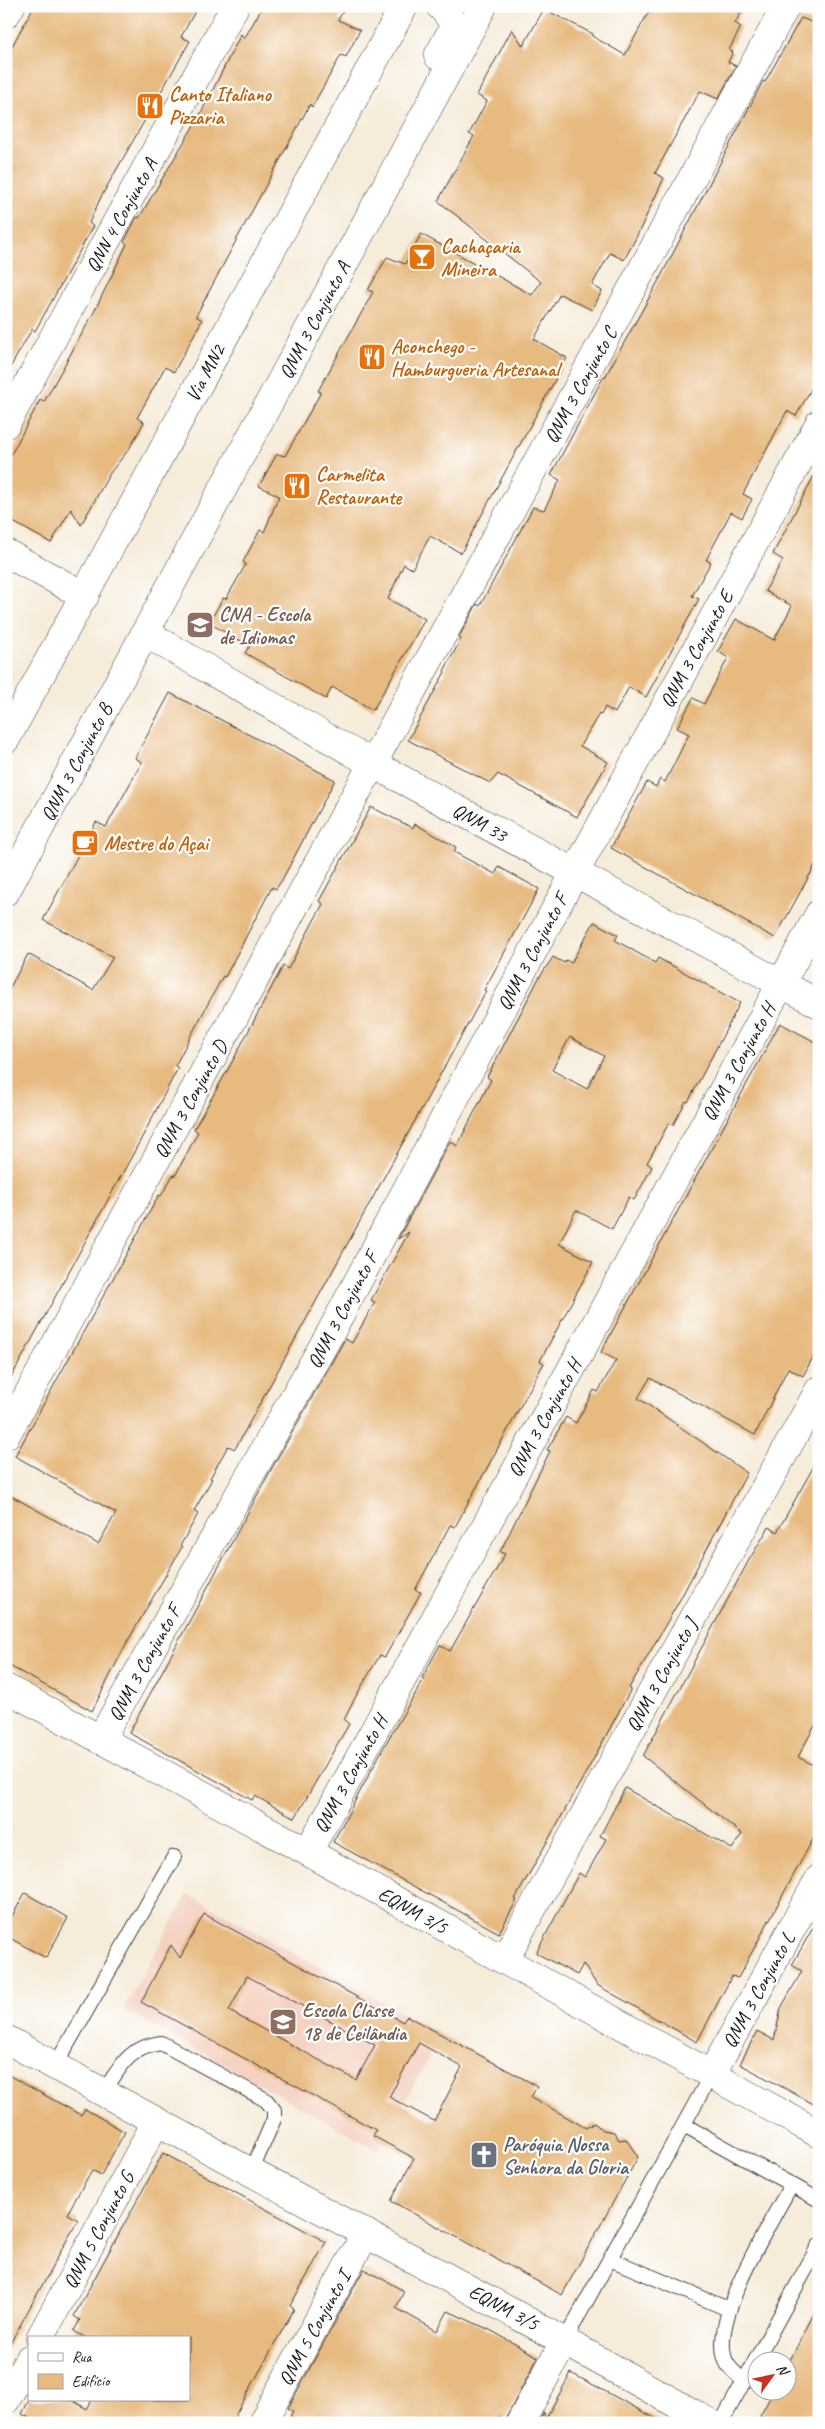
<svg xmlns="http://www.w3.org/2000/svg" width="825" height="2429" font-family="Caveat,sans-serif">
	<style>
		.built { fill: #f5d2c2 }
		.building { fill: #e7ba80; fill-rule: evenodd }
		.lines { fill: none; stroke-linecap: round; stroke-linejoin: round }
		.service-casing { stroke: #3d3b38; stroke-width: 16 }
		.minor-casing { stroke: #3d3b38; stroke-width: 29 }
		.secondary-casing { stroke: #3d3b38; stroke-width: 29 }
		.service { stroke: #fff; stroke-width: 14 }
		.minor { stroke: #fff; stroke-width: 28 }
		.secondary { stroke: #fff; stroke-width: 28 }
		.labels { text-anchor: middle; stroke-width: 4.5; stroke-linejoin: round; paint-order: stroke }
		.food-label { font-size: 20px; font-weight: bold; fill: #c56008; stroke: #fff; text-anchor: start }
		.street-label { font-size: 20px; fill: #1c1c1c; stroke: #fff }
		.education-label { font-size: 20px; font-weight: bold; fill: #785e54; stroke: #fff; text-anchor: start }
		.worship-label { font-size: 20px; font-weight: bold; fill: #5b616d; stroke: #fff; text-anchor: start }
	</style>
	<rect width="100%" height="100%" fill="#fff"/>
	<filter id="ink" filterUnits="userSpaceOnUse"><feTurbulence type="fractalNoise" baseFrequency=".02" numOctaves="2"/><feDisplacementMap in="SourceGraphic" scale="10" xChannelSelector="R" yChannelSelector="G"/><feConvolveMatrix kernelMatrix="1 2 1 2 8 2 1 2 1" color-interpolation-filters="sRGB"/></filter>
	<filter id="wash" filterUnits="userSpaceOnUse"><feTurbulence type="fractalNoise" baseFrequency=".0096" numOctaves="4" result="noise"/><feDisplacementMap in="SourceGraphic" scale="20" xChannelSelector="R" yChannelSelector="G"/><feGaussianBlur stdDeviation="1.12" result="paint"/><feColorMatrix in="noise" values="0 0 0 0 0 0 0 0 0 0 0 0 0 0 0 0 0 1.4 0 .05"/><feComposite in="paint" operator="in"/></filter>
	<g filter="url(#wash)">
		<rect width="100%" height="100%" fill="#f6ecda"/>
		<!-- built -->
		<path class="built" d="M188,1894L441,2035L378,2150L124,2009Z"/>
		<g id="blocks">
			<!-- building -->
			<g class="building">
				<path d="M34,6H198L181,37L190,41L101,197L89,223L93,226L79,252L35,331L32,329L6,375V57Z"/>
				<path d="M263,6H346L338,20L360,30L346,57L341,55L312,107L310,104L238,237L196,316L202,320L174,372L165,367L137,418L144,422L129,449L110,473L81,525L71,509L51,543L6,518V464L40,400L44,402L94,312L127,244L124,242L137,217L139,218L200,115L241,34L244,39Z"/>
				<path d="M652,6H745L735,23L741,27L729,50L733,52L728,62L736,66L718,99L700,91L655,173L664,178L636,238L624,260L610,253L592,285L602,291L592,310L560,294L534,339L567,358L461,553L430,536L412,569L404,564L388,599L425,619L373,710L332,687L326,699L245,653L250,646L209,623L223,598L226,599L246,564L243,562L260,530L264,532L279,496L259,486L277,454L285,456L321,392L318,391L373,292L368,290L387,257L405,264L421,234L532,295L541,282L438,201L474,136L469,134L487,101L477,95L512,29L523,46L544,9L593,34L592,36L625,55Z"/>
				<path d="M801,18L819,25V375L796,416L787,411L743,494L752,499L742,518L731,512L706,560L711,562L692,596L699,599L646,697L629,687L615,713L605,707L601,715L599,714L580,746L608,762L577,817L498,774L490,783L408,740L445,672L444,671L461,639L459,637L477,604L480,606L533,507L544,510L560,480L551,475L604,376L605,377L659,280L763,81L765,82Z"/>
				<path d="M819,466V858L775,938L611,848L647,782L656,787L660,779L665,782L689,734L677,728L693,698L704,704L728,658L718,651L736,619L774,640L792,606L765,591L783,560L773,554Z"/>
				<path d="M170,693L335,780L282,880L276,889L272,887L225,977L223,976L188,1041L175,1066L178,1068L139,1143L6,1387V995L28,954L93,990L113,957L43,920L96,822L106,827L142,762L135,758Z"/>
				<path d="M371,807L413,828L415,824L456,847L454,852L495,874L499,867L539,889L484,990L486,991L468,1024L235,1449L228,1446L210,1478L212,1479L194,1511L198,1514L180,1546L182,1547L126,1644L92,1711L6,1664V1493L98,1544L116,1513L15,1456L159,1195L161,1196L173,1175L175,1176L198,1132L194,1129L231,1064L283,966L288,969L311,926L323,904L319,901Z"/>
				<path d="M594,922L618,935L615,940L655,963L658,958L740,1003L688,1102L686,1101L673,1125L669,1123L647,1163L652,1167L634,1200L629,1197L612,1229L576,1210L559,1244L593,1262L540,1361L544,1363L455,1527L450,1525L433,1557L415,1590L421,1592L385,1657L380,1655L356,1696L344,1720L349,1724L295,1818L255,1796L252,1800L129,1733L272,1468L345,1339L352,1343L375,1302L371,1300L409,1232L398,1239L450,1141L457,1146L491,1080L487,1077L539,978L553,957L564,963L566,960L571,963ZM570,1037L604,1056L587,1089L552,1070Z"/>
				<path d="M780,1023L819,1044V1346L803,1376L788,1368L755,1435L650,1378L638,1398L747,1473L677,1605L629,1688L631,1689L588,1769L515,1899L517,1900L499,1933L333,1842L386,1743L424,1679L422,1678L440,1645L450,1651L505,1554L500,1552L550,1451L547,1450L566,1417L576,1423L594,1390L598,1392L616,1360L601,1352Z"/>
				<path d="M819,1457V1718L798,1757L819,1768V1828L738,1978L732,1976L697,2042L597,1985L583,1964L577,1975L536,1953L579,1873L585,1877L606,1839L600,1836L625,1788L732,1849L742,1834L643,1756L749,1560L769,1527L777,1532Z"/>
				<path d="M25,1893L68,1918L46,1958L6,1936V1927Z"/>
				<path d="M204,1914L403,2022L407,2016L537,2086L531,2097L579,2124L586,2128L594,2123L603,2130L614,2132L619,2140L626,2139L638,2157L562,2295L391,2201L414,2158L373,2136L376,2130L141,2002L171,1945L180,1958ZM247,1976L375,2045L356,2080L229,2011ZM419,2043L462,2067L434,2121L389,2097Z"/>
				<path d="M819,1917V2107L740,2064L757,2031L774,2040L781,2008L802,1971L792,1965Z"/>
				<path d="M6,2074L81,2115L85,2109L125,2132L101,2175L92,2170L67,2214L78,2220L6,2351Z"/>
				<path d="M163,2153L326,2242L290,2306L294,2309L231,2423H38L22,2414L29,2400H72L87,2409L92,2400H189V2338H86L74,2331L80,2320L74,2316Z"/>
				<path d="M364,2269L404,2291L396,2308L437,2331L448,2311L490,2330L538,2357L505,2420L498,2416L494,2423H302L290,2416L293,2411L288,2408Z"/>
				<path d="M819,2304V2423H772L760,2416L773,2392H788V2364Z"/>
				<path d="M571,2373L664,2423H538L544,2412L545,2420Z"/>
			</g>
		</g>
	</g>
	<g filter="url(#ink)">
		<use href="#blocks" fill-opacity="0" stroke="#3d3b38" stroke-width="1"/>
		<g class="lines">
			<defs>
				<g id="service">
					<path d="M55,2066L174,1857"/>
					<path d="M103,2093C121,2066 127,2048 161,2043L266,2100L274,2110V2119L251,2172"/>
					<path d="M684,2125L819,2200"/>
					<path d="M610,2259L728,2309"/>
					<path d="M565,2340L711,2075"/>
					<path d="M744,2382C739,2376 732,2371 728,2365C704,2327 772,2221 791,2185"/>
					<path d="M721,2423L819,2245"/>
				</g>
				<g id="minor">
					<path d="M6,14L11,6"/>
					<path d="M6,424L235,6"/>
					<path d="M6,553L85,596"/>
					<path d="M145,633L373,764L819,1004"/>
					<path d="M6,1435L786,6"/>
					<path d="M6,1688L308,1852L819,2134"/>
					<path d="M100,1740L332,1330L574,874L819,424"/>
					<path d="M308,1852L819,914"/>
					<path d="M504,1960L819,1390"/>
					<path d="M6,2039C240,2169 478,2290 710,2423"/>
					<path d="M711,2075L819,1879"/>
					<path d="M40,2338L156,2122"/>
					<path d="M6,2400L29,2359"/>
					<path d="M262,2423L366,2233"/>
					<path d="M520,2423L565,2340"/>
				</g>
				<g id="secondary">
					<path d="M438,56L455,25L445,11L440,6"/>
					<path d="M6,739L404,6"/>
					<path d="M6,891L483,6"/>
				</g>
			</defs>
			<!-- service casing -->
			<use href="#service" class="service-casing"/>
			<!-- minor casing -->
			<use href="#minor" class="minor-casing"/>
			<!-- secondary casing -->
			<use href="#secondary" class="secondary-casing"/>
			<!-- service -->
			<use href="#service" class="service"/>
			<!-- minor -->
			<use href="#minor" class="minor"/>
			<!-- secondary -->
			<use href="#secondary" class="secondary"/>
		</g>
	</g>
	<!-- icons -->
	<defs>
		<symbol id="restaurant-square" viewBox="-11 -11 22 22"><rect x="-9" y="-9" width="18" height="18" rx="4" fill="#e8710a" stroke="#fff"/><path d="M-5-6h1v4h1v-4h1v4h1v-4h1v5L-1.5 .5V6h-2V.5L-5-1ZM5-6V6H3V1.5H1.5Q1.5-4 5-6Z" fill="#fff"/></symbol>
		<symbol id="bar-square" viewBox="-11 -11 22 22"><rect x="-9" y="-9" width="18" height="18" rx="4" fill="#e8710a" stroke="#fff"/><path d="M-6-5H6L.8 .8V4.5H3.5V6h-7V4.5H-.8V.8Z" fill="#fff"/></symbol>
		<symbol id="school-square" viewBox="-11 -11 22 22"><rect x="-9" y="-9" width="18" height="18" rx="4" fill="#8d6e63" stroke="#fff"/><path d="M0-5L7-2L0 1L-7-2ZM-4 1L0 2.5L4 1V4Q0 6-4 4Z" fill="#fff"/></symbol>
		<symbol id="cafe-square" viewBox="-11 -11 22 22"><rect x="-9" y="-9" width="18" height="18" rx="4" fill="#e8710a" stroke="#fff"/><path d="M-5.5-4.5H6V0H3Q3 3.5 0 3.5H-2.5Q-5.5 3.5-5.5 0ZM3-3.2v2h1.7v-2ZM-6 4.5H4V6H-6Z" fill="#fff"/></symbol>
		<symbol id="church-square" viewBox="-11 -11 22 22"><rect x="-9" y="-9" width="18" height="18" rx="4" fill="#6b7280" stroke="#fff"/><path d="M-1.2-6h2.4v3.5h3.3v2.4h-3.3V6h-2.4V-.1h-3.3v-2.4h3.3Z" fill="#fff"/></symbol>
	</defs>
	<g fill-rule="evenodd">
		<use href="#restaurant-square" x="134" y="90" width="32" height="32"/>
		<use href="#bar-square" x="406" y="241" width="32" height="32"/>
		<use href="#restaurant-square" x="356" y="341" width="32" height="32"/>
		<use href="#restaurant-square" x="281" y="470" width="32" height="32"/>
		<use href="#school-square" x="184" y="609" width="32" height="32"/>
		<use href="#cafe-square" x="69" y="827" width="32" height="32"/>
		<use href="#school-square" x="267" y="2006" width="32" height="32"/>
		<use href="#church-square" x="468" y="2139" width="32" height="32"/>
	</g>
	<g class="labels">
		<!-- food labels -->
		<g class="food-label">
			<text x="169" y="101">Canto Italiano<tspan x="169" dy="23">Pizzaria</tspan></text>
			<text x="441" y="253">Cachaçaria<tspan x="441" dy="23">Mineira</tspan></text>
			<text x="391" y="353">Aconchego -<tspan x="391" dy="23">Hamburgueria Artesanal</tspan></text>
			<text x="316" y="481">Carmelita<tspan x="316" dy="23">Restaurante</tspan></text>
			<text x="104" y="850">Mestre do Açai</text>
		</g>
		<!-- street labels -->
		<g class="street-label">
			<text transform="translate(121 215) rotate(-61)" y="7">QNN 4 Conjunto A</text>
			<text transform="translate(314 320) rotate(-62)" y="7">QNM 3 Conjunto A</text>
			<text transform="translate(205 373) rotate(-62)" y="7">Via MN2</text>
			<text transform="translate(580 385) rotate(-61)" y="7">QNM 3 Conjunto C</text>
			<text transform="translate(696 649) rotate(-61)" y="7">QNM 3 Conjunto E</text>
			<text transform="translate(76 762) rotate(-62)" y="7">QNM 3 Conjunto B</text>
			<text transform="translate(480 822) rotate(29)" y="7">QNM 33</text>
			<text transform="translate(532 952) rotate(-62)" y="7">QNM 3 Conjunto F</text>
			<text transform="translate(738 1062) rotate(-61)" y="7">QNM 3 Conjunto H</text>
			<text transform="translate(190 1099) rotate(-61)" y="7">QNM 3 Conjunto D</text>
			<text transform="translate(342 1310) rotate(-62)" y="7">QNM 3 Conjunto F</text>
			<text transform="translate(544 1418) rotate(-61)" y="7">QNM 3 Conjunto H</text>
			<text transform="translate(144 1663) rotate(-61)" y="7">QNM 3 Conjunto F</text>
			<text transform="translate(661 1675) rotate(-61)" y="7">QNM 3 Conjunto J</text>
			<text transform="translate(350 1774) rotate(-61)" y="7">QNM 3 Conjunto H</text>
			<text transform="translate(413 1910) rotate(29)" y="7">EQNM 3/5</text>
			<text transform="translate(758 1990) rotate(-61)" y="7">QNM 3 Conjunto L</text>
			<text transform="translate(98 2230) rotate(-62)" y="7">QNM 5 Conjunto G</text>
			<text transform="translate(504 2307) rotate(28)" y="7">EQNM 3/5</text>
			<text transform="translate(314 2328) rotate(-61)" y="7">QNM 5 Conjunto I</text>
		</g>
		<!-- education labels -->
		<g class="education-label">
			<text x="219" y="621">CNA - Escola<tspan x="219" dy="23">de Idiomas</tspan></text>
			<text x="302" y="2017">Escola Classe<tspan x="302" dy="23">18 de Ceilândia</tspan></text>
		</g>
		<!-- worship labels -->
		<g class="worship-label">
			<text x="503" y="2151">Paróquia Nossa<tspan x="503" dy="23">Senhora da Gloria</tspan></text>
		</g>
	</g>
	<!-- margin -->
	<rect width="825" height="2429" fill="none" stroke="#fff" stroke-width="25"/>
	<!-- legend -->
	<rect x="28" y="2336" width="162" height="65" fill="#ffffff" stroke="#a4a4a4"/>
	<rect x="38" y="2353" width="25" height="8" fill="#ffffff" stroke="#a4a4a4"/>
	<text x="72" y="2362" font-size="15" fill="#1c1c1c">Rua</text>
	<rect x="38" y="2374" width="25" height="15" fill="#e7ba80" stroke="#a4a4a4"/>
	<text x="72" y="2386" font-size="15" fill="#1c1c1c">Edifício</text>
	<!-- north arrow -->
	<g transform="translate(772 2376) rotate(57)"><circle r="24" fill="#ffffff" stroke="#a4a4a4"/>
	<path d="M0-4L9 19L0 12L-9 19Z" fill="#c8321e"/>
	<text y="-8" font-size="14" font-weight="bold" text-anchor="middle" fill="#1c1c1c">N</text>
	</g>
</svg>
